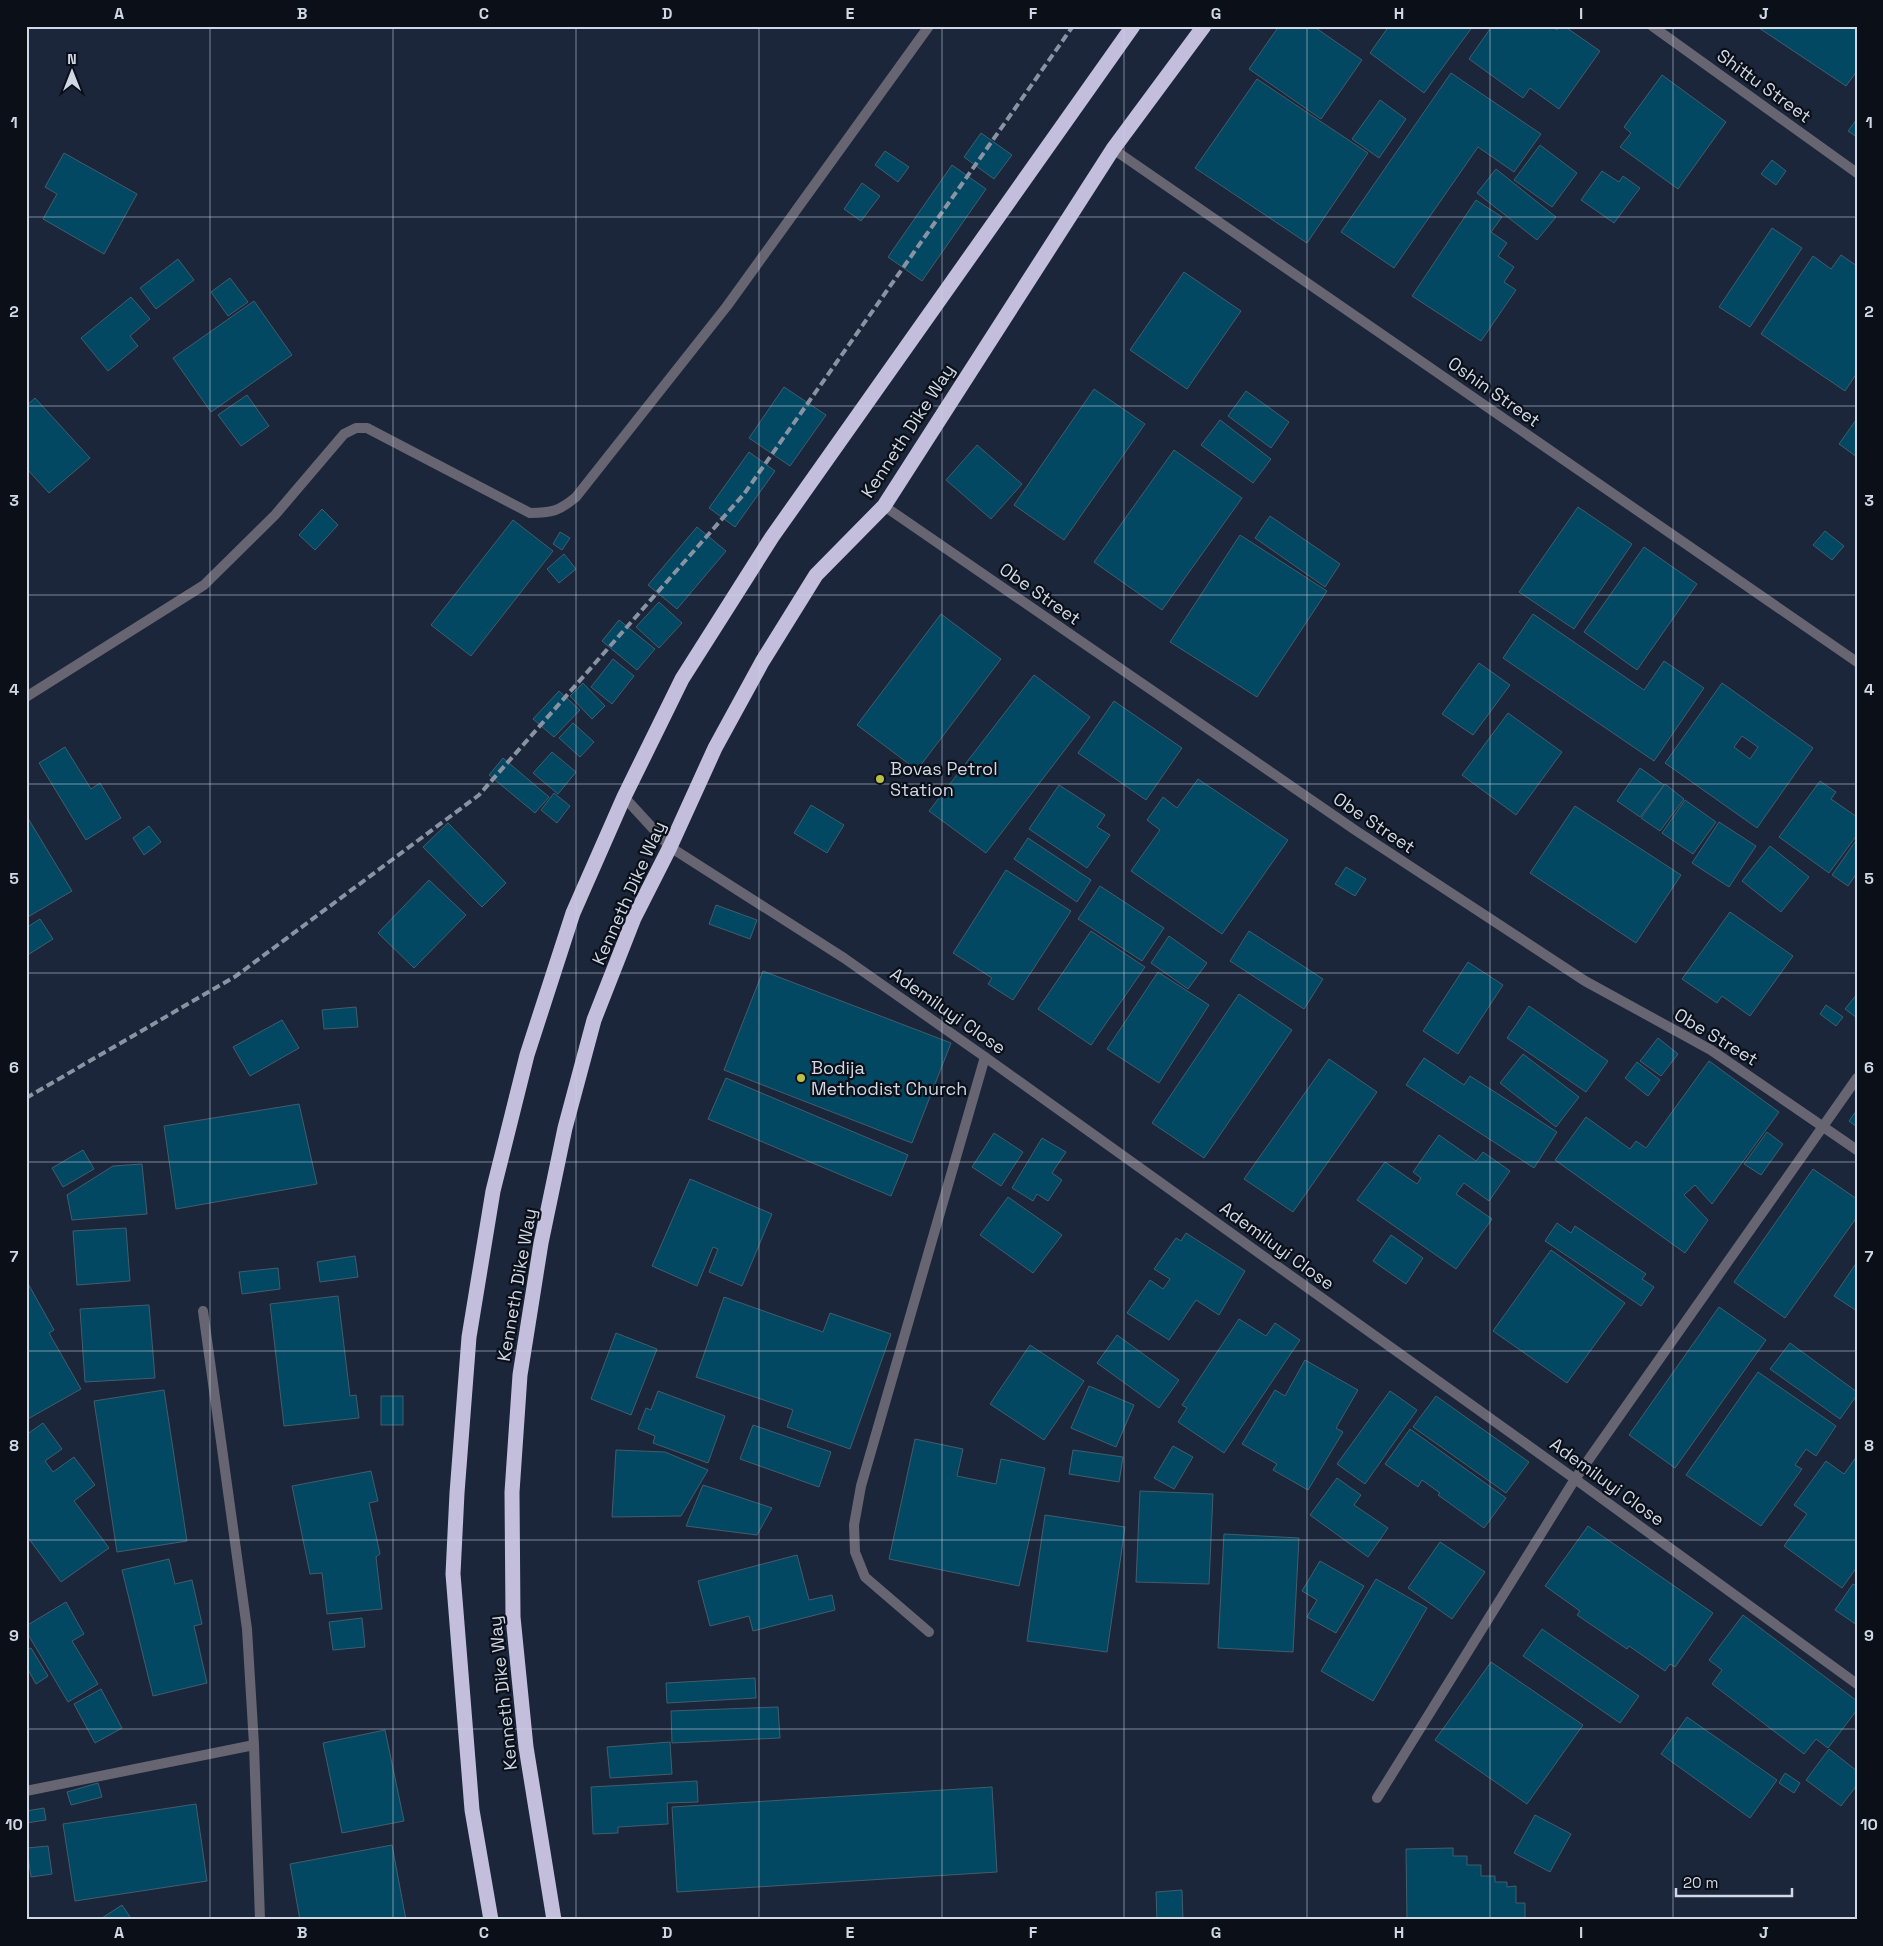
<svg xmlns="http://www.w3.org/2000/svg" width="1883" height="1946" font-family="'Space Grotesk',sans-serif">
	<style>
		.building { fill: #024863; stroke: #425d6c; fill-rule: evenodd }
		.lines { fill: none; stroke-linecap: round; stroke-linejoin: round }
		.street { stroke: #676571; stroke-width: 10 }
		.highway { stroke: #c3bedb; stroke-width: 15 }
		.rail { stroke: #8a93a3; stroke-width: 4; stroke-dasharray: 8 4; stroke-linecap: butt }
		.grid { fill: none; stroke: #d0d7e5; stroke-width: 1; stroke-opacity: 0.55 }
		.poi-dot { fill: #b9c046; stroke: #0a0f18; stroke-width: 2 }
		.labels { text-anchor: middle; stroke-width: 4.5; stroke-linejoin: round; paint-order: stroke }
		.street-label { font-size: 18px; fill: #d0d7e5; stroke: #0a0f18 }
		.poi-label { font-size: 18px; fill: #d0d7e5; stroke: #0a0f18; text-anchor: start }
		.neatline { fill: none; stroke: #d0d7e5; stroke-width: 2 }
		.grid-label { font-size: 16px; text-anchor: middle; font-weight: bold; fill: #d0d7e5 }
	</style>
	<rect width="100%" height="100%" fill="#1b263a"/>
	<!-- building -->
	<g class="building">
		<path d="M1279,26H1313L1362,60L1321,119L1249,69Z"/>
		<path d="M1389,26H1473L1424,93L1370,53Z"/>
		<path d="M1492,26H1552L1557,30L1560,26H1564L1600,51L1559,109L1530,88L1523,98L1469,59Z"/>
		<path d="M1756,26H1857V71L1846,86Z"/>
		<path d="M1451,73L1541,134L1514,172L1478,147L1394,268L1341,232Z"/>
		<path d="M1662,75L1726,122L1678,189L1620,147L1631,133L1624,127Z"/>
		<path d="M1257,79L1368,153L1307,243L1195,168Z"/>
		<path d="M1380,100L1406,119L1379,158L1352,139Z"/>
		<path d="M1857,119V137L1848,131Z"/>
		<path d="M981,133L1012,155L994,179L964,157Z"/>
		<path d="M1540,145L1577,173L1552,207L1514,180Z"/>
		<path d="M885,151L909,167L898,182L875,165Z"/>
		<path d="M64,153L137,194L104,254L43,219L57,194L45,187Z"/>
		<path d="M1772,160L1786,171L1776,185L1761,174Z"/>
		<path d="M952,165L986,189L922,281L888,257Z"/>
		<path d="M1496,169L1556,217L1537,240L1477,193Z"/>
		<path d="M1602,171L1619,182L1623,176L1640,188L1614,223L1581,200Z"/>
		<path d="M862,183L880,196L861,221L844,209Z"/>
		<path d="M1476,200L1502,217L1491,232L1507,243L1498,256L1514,267L1504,282L1516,290L1481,341L1412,296Z"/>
		<path d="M1772,228L1802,248L1750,327L1719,307Z"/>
		<path d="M1841,255L1857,266V373L1845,391L1761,334L1813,256L1831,269Z"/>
		<path d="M178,259L194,280L156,309L140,288Z"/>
		<path d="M1184,272L1241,311L1187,389L1130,350Z"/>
		<path d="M230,278L248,302L228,316L211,292Z"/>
		<path d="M131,297L150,319L130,336L138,346L108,371L81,338Z"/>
		<path d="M254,301L292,355L211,412L173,358Z"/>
		<path d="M784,387L826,415L790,466L749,438Z"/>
		<path d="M1094,389L1145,424L1064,540L1014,505Z"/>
		<path d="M1246,391L1289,422L1271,448L1228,416Z"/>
		<path d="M247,395L269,426L241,446L218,415Z"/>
		<path d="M35,398L90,458L49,493L26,468V406Z"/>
		<path d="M1220,420L1271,459L1253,483L1201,445Z"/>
		<path d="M1856,420H1857V457L1839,444Z"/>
		<path d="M977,445L1022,484L991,519L946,480Z"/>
		<path d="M1174,450L1242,498L1162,610L1094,562Z"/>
		<path d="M749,452L775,471L735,527L709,508Z"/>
		<path d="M1578,507L1632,544L1574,629L1519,592Z"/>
		<path d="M322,509L338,525L315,550L299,535Z"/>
		<path d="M1270,516L1340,564L1325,587L1255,538Z"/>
		<path d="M513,520L553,551L471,656L431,625Z"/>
		<path d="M697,527L726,551L677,609L648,585Z"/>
		<path d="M1825,531L1844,546L1832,560L1813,545Z"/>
		<path d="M560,532L570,538L562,550L553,544Z"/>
		<path d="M1240,535L1327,591L1257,697L1170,642Z"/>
		<path d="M1644,547L1697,584L1637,670L1584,632Z"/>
		<path d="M564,554L576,569L559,583L547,569Z"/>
		<path d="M659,602L682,623L659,648L636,627Z"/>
		<path d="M941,614L1001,659L917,770L857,725Z"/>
		<path d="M1533,614L1644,690L1664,661L1704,688L1654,761L1503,658Z"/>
		<path d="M619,620L655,649L637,670L602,641Z"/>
		<path d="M613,659L634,676L612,704L591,687Z"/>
		<path d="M1479,663L1510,685L1473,735L1442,714Z"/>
		<path d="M1034,675L1090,717L986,853L929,811Z"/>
		<path d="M583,683L605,706L592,719L570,696Z"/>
		<path d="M1722,683L1813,748L1757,828L1665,763ZM1742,736L1758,747L1750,759L1734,747Z"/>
		<path d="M559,691L580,710L554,737L533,719Z"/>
		<path d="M1114,701L1182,748L1146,800L1078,753Z"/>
		<path d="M1508,713L1562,752L1516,815L1462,775Z"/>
		<path d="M573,723L594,742L580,757L559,738Z"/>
		<path d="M65,747L91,789L100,783L121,818L86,840L39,763Z"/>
		<path d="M552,752L576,772L558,794L533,773Z"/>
		<path d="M503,758L549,797L535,813L489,775Z"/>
		<path d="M1640,768L1664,785L1640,817L1617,801Z"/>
		<path d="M1198,779L1288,840L1222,934L1131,871L1160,830L1147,820L1163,797L1177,808Z"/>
		<path d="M1820,781L1836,792L1831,799L1857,817V835L1829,873L1779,837Z"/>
		<path d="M1665,784L1684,799L1660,831L1641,818Z"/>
		<path d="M1059,785L1105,815L1097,827L1110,835L1087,868L1029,829Z"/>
		<path d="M554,793L570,806L557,823L541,810Z"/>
		<path d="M1685,800L1716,822L1693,854L1662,833Z"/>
		<path d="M811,805L844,825L827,853L794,833Z"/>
		<path d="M1575,806L1681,875L1636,943L1530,873Z"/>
		<path d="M26,815L72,891L26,918Z"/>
		<path d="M1719,822L1756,846L1729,887L1692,863Z"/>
		<path d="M448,823L506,883L482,907L423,847Z"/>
		<path d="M149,826L161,842L144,855L133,838Z"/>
		<path d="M1028,838L1091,880L1077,902L1014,859Z"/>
		<path d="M1857,839V873L1848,886L1832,875Z"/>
		<path d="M1770,846L1809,877L1781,912L1742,881Z"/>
		<path d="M1346,867L1366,879L1355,896L1335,884Z"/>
		<path d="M1006,870L1071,911L1013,1000L988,984L992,978L953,953Z"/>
		<path d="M429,880L466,915L414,968L378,933Z"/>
		<path d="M1100,886L1164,928L1142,961L1078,919Z"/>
		<path d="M716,905L757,920L750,939L709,924Z"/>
		<path d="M1730,912L1793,956L1750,1016L1722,996L1717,1003L1682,979Z"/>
		<path d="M40,919L53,939L26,956V928Z"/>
		<path d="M1091,931L1145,967L1091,1045L1038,1009Z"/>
		<path d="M1249,931L1323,979L1304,1009L1230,961Z"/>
		<path d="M1169,936L1207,963L1188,989L1151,963Z"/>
		<path d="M1468,962L1503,985L1458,1054L1423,1031Z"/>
		<path d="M763,971L951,1043L912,1143L724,1070Z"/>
		<path d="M1158,972L1209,1005L1159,1083L1107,1049Z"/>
		<path d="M1239,994L1292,1030L1204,1158L1152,1123Z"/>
		<path d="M1857,994V1018L1845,1009Z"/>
		<path d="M1826,1005L1843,1017L1836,1026L1820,1014Z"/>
		<path d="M1529,1006L1608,1061L1586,1092L1507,1038Z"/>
		<path d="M356,1007L358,1027L324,1029L322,1010Z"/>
		<path d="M282,1020L299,1048L250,1076L233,1047Z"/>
		<path d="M1658,1038L1678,1054L1661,1076L1640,1061Z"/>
		<path d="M1523,1054L1579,1097L1556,1127L1500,1083Z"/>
		<path d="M1424,1058L1464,1085L1470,1076L1557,1132L1534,1168L1406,1085Z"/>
		<path d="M1329,1059L1377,1092L1293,1212L1244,1179Z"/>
		<path d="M1709,1061L1779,1112L1712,1204L1695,1185L1684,1195L1708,1220L1685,1253L1555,1160L1586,1117L1630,1149L1636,1141L1646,1148Z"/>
		<path d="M1637,1062L1660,1080L1648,1096L1625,1078Z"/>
		<path d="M726,1078L908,1155L891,1196L708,1119Z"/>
		<path d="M299,1104L317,1184L176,1209L164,1126Z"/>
		<path d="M1857,1110V1127L1849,1121Z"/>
		<path d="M1767,1132L1783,1144L1761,1175L1744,1164Z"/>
		<path d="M994,1133L1023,1152L1001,1186L972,1167Z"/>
		<path d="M1439,1135L1476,1161L1483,1152L1510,1171L1489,1201L1464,1183L1456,1194L1492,1219L1456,1269L1357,1200L1385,1162L1417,1184L1421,1178L1413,1172Z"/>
		<path d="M1042,1138L1066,1152L1052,1173L1062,1180L1048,1201L1037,1194L1033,1201L1012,1188Z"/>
		<path d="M83,1150L94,1169L63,1187L52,1168Z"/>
		<path d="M142,1164L147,1214L72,1220L67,1195L113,1166Z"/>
		<path d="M1813,1169L1857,1199V1217L1785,1318L1734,1282Z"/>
		<path d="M690,1179L772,1214L742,1286L709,1272L718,1249L713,1247L697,1286L652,1266Z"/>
		<path d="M1008,1197L1062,1235L1033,1273L980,1235Z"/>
		<path d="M1557,1223L1571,1233L1575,1226L1646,1274L1642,1279L1654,1287L1641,1306L1545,1241Z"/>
		<path d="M126,1228L130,1281L77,1285L73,1231Z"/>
		<path d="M1186,1233L1245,1271L1219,1315L1196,1300L1169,1340L1127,1313L1150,1280L1163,1289L1170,1279L1154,1269L1176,1238L1181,1241Z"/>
		<path d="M1391,1235L1423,1258L1406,1284L1373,1261Z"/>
		<path d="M1551,1250L1625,1303L1567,1383L1493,1331Z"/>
		<path d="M355,1256L358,1277L320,1282L317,1262Z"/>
		<path d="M1857,1262V1311L1834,1296Z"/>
		<path d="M278,1268L280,1289L242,1294L239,1272Z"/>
		<path d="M26,1280L54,1330L49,1333L81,1389L26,1420Z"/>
		<path d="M338,1296L350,1396L356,1395L359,1418L284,1426L270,1304Z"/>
		<path d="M724,1297L823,1332L830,1313L891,1334L850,1449L787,1427L793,1410L696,1377Z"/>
		<path d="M149,1305L155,1378L85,1382L80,1309Z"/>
		<path d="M1719,1307L1766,1340L1675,1468L1629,1435Z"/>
		<path d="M1239,1319L1266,1336L1275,1323L1300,1340L1224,1453L1178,1422L1187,1408L1182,1405Z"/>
		<path d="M616,1333L657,1349L631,1415L591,1399Z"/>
		<path d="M1117,1335L1179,1380L1159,1408L1097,1363Z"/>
		<path d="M1790,1343L1857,1392V1395L1840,1419L1770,1369Z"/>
		<path d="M1030,1345L1084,1381L1044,1440L990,1404Z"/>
		<path d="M1305,1360L1358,1390L1336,1428L1343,1432L1308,1490L1273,1470L1277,1464L1242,1444L1275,1390L1285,1396Z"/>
		<path d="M1758,1372L1836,1426L1816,1456L1806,1449L1795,1465L1802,1469L1761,1526L1686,1475Z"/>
		<path d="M1089,1386L1134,1405L1116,1447L1071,1428Z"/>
		<path d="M164,1390L187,1541L117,1552L94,1401Z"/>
		<path d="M658,1391L725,1416L708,1463L653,1443L655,1436L638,1429L646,1408L651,1410Z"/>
		<path d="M1390,1391L1417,1410L1365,1484L1337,1464Z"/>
		<rect x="381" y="1396" width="22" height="29"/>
		<path d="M1436,1396L1529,1462L1506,1493L1413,1427Z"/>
		<path d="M43,1423L62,1449L45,1461L53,1472L74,1457L95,1485L74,1501L109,1548L61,1582L26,1535V1435Z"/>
		<path d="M753,1425L831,1452L819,1487L740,1459Z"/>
		<path d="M1410,1429L1506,1498L1484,1528L1438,1495L1440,1493L1422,1480L1418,1487L1385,1464Z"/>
		<path d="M915,1439L963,1449L957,1476L996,1484L1001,1459L1045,1468L1019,1586L889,1559Z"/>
		<path d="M1173,1446L1193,1457L1174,1489L1154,1478Z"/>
		<path d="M616,1450L665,1452L708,1470L681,1516L612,1517Z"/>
		<path d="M1073,1450L1123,1457L1119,1482L1069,1474Z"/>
		<path d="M1857,1456V1567L1842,1588L1784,1546L1807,1514L1794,1505L1826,1461L1844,1474Z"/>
		<path d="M371,1471L378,1501L369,1503L380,1554L376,1557L382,1609L327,1614L322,1573L310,1574L292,1486Z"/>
		<path d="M1337,1478L1361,1495L1354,1505L1388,1528L1368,1557L1310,1515Z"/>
		<path d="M703,1485L772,1508L757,1535L686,1526Z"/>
		<path d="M1140,1491L1213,1494L1209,1584L1136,1582Z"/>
		<path d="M1045,1515L1125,1527L1107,1652L1027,1641Z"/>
		<path d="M1588,1526L1713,1613L1675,1667L1670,1664L1665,1671L1629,1646L1627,1649L1577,1615L1580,1611L1545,1586Z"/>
		<path d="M1224,1534L1299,1538L1293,1652L1218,1648Z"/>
		<path d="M1440,1542L1485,1572L1452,1619L1408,1588Z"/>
		<path d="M797,1555L809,1600L832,1595L835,1610L753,1631L749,1616L710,1626L698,1581Z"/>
		<path d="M169,1559L175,1584L192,1580L202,1624L194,1626L207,1683L153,1696L122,1570Z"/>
		<path d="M1320,1561L1364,1586L1336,1633L1307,1617L1317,1600L1302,1591Z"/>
		<path d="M1376,1579L1427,1608L1373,1701L1321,1671Z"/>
		<path d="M1853,1584L1857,1586V1625L1835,1610Z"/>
		<path d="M66,1602L84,1634L72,1641L98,1684L68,1702L26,1631V1626Z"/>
		<path d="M1743,1615L1857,1701V1710L1828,1748L1816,1739L1804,1754L1712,1684L1722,1670L1709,1660Z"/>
		<path d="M362,1618L365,1647L333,1650L329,1622Z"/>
		<path d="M1542,1629L1639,1696L1620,1723L1523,1656Z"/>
		<path d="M31,1648L48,1676L36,1684L26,1666V1650Z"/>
		<path d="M1491,1662L1583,1725L1527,1804L1435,1740Z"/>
		<path d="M755,1678L756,1698L667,1703L666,1683Z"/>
		<path d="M101,1689L122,1728L95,1743L74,1704Z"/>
		<path d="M778,1707L780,1738L672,1743L671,1711Z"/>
		<path d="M1687,1717L1777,1780L1750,1818L1661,1754Z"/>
		<path d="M385,1730L404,1821L342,1833L323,1743Z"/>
		<path d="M670,1742L672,1774L610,1778L607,1747Z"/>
		<path d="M1829,1749L1857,1771V1785L1841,1806L1806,1780Z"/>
		<path d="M1785,1773L1800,1783L1794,1793L1779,1783Z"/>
		<path d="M697,1781L698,1802L667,1803L668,1824L618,1827V1833L593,1834L591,1787Z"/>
		<path d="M98,1783L102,1797L71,1805L67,1792Z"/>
		<path d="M992,1787L997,1872L677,1892L672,1807Z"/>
		<path d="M196,1804L207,1881L75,1901L63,1824Z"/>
		<path d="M44,1808L46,1820L26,1823V1811Z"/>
		<path d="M1535,1815L1571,1834L1550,1872L1514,1853Z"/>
		<path d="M392,1845L406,1920H300L290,1864Z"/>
		<path d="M48,1846L52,1874L31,1877L27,1848Z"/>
		<path d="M1453,1848V1856H1467V1865H1481V1876H1495V1882H1507V1887L1516,1886V1903H1525V1918H1533V1920H1407L1406,1849Z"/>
		<path d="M1182,1890L1183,1920H1157L1156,1892Z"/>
		<path d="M122,1905L132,1920H99Z"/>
	</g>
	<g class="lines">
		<!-- street -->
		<g class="street">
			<path d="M1652,26L1857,173"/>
			<path d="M1113,149L1857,662"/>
			<path d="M884,506L1355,830L1585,981L1711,1050L1857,1150"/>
			<path d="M26,697L204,585L275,515L344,434L356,428H367L530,513C552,513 559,511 576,497L727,306L929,26"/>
			<path d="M624,797L670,847L844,958L985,1057L1575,1479L1857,1684"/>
			<path d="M203,1311L247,1629L254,1745L260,1920"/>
			<path d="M929,1632L865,1577L855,1552L854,1525L861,1486L985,1057"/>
			<path d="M26,1791L254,1745"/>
			<path d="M1377,1798L1575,1479L1857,1078"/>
		</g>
		<!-- highway -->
		<g class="highway">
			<path d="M491,1920L472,1810L453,1574L457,1493L469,1337L493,1191L527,1055L573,913L624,797L682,679L772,537L1133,26"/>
			<path d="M554,1920L526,1747L513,1617L512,1492L520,1375L541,1243L565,1128L594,1020L634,918L670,847L715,748L762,662L816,575L884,506L1113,149L1204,26"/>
		</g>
		<!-- rail -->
		<path class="rail" d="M26,1098L236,976L479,795L744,494L1073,26"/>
	</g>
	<!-- grid -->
	<path class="grid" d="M210,26V1920M393,26V1920M576,26V1920M759,26V1920M942,26V1920M1124,26V1920M1307,26V1920M1490,26V1920M1673,26V1920M26,217H1857M26,406H1857M26,595H1857M26,784H1857M26,973H1857M26,1162H1857M26,1351H1857M26,1540H1857M26,1729H1857"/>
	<!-- markers -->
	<g class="poi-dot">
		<circle cx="880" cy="779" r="5"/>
		<circle cx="801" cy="1078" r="5"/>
	</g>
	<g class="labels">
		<!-- street labels -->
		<g class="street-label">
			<text transform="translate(1764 86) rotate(36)" y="6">Shittu Street</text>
			<text transform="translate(1494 392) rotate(35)" y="6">Oshin Street</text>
			<text transform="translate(908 431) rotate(-57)" y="6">Kenneth Dike Way</text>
			<text transform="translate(1040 594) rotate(35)" y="6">Obe Street</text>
			<text transform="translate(1374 823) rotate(34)" y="6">Obe Street</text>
			<text transform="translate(629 893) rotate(-66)" y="6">Kenneth Dike Way</text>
			<text transform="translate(948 1011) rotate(35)" y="6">Ademiluyi Close</text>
			<text transform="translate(1716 1037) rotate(31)" y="6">Obe Street</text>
			<text transform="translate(1277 1246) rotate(36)" y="6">Ademiluyi Close</text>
			<text transform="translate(517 1285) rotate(-80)" y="6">Kenneth Dike Way</text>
			<text transform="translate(1607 1482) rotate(36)" y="6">Ademiluyi Close</text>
			<text transform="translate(503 1693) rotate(-96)" y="6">Kenneth Dike Way</text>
		</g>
		<!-- poi labels -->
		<g class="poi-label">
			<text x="890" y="775">Bovas Petrol<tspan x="890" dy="21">Station</tspan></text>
			<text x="811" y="1074">Bodija<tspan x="811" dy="21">Methodist Church</tspan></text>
		</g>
	</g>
	<!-- border -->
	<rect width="1883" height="1946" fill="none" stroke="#0a0f18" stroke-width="55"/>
	<!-- north arrow -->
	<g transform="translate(72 72)" stroke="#0a0f18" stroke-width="4" paint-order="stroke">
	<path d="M0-4L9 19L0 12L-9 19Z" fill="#d0d7e5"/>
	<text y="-8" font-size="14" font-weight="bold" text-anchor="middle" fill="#d0d7e5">N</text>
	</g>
	<!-- scale -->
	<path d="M1676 1888v8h116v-8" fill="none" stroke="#d0d7e5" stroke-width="2.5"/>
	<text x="1683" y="1888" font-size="15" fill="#d0d7e5" stroke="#0a0f18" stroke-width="4" paint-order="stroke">20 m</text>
	<rect x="28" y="28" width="1828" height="1890" class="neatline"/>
	<g class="grid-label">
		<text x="119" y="19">A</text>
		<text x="302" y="19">B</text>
		<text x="484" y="19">C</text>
		<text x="667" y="19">D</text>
		<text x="850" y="19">E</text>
		<text x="1033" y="19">F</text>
		<text x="1216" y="19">G</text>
		<text x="1399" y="19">H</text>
		<text x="1581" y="19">I</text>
		<text x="1764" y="19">J</text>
		<text x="14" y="128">1</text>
		<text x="1869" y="128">1</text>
		<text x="14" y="317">2</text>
		<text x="1869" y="317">2</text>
		<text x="14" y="506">3</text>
		<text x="1869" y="506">3</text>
		<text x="14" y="695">4</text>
		<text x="1869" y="695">4</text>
		<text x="14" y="884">5</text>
		<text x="1869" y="884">5</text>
		<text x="14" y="1073">6</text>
		<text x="1869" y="1073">6</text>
		<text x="14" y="1262">7</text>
		<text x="1869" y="1262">7</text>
		<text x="14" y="1451">8</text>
		<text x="1869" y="1451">8</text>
		<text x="14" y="1641">9</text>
		<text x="1869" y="1641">9</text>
		<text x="14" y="1830">10</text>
		<text x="1869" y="1830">10</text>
		<text x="119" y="1938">A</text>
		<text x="302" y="1938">B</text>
		<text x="484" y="1938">C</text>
		<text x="667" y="1938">D</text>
		<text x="850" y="1938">E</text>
		<text x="1033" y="1938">F</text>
		<text x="1216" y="1938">G</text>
		<text x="1399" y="1938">H</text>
		<text x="1581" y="1938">I</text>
		<text x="1764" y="1938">J</text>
	</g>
</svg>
